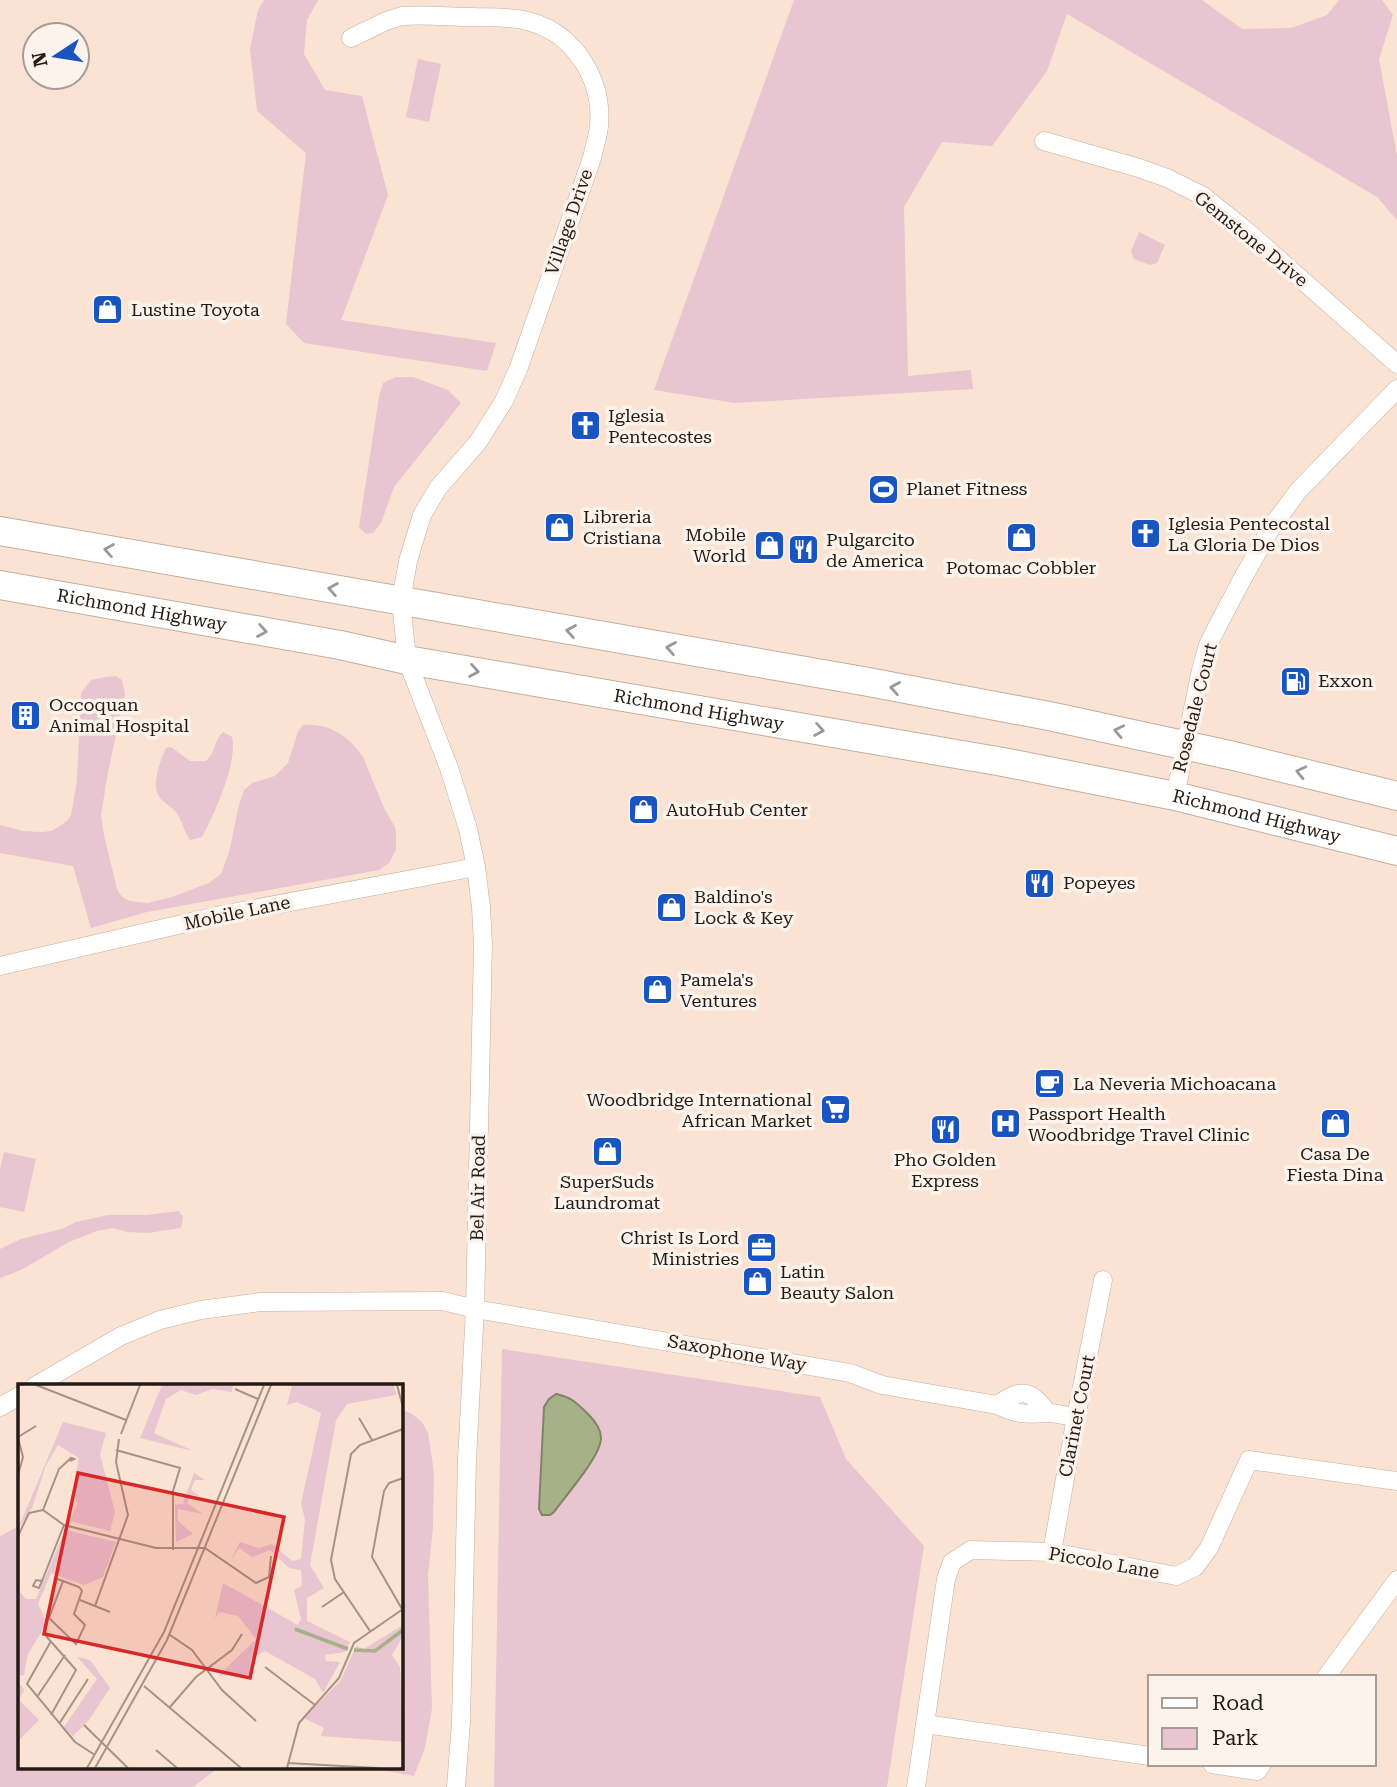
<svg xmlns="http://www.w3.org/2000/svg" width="1397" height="1787" font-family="'Roboto Serif',serif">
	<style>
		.green { fill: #e9c4d1 }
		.water { fill: #a6b187; stroke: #7f8465; stroke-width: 2 }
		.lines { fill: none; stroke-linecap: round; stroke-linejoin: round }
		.street-casing { stroke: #c4ae9f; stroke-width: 19 }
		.primary-casing { stroke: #c4ae9f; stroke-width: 30 }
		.street { stroke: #fff; stroke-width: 18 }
		.primary { stroke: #fff; stroke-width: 28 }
		.oneway { stroke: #9c9896 }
		.labels { text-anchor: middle; stroke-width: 7; stroke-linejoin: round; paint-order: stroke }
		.street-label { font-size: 18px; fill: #231b15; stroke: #fcf3ec }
		.poi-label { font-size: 18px; fill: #231b15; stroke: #fcf3ec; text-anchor: start }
		.inset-river { fill: none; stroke: #a6b187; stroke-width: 3.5 }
		.inset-road { fill: none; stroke: #a49386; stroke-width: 2 }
		.view { fill: #d62828; fill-opacity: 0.15; stroke: #d62828; stroke-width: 3.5 }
		.inset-edge { fill: none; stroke: #231b15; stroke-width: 3.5 }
	</style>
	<rect width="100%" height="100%" fill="#fae3d2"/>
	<!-- green -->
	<g class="green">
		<path d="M264,0H318L307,20L304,54L325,90L362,96L388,195L341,320L496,343L487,371L304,343L286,324L306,153L257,111L250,49L258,10Z"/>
		<path d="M794,0H1202L1242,29L1291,28L1327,15L1339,0H1382L1393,15L1379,59L1397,156V220L1377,197L1067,14L1047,71L992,146L942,142L904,207L908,376L971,370L973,389L735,403L654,390Z"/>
		<path d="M418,59L441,64L429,122L406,117Z"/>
		<path d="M1139,232L1165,245L1157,263L1150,265L1134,259L1131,251Z"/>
		<path d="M396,377H413L448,390L461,403L394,487L381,523L373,533L366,534L359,527L379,397L383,383Z"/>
		<path d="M116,676L122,680L125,694L108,772L101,815L104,835L117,889L122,897L130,901L148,903L172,897L209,883L221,874L229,852L239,805L244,790L252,783L275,776L288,763L298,732L303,725C329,723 349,736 363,757L384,808L395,827L396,835V850L389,863L379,870L147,912L91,928L73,866L0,853V825L23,831L41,832L52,831L67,821L71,815L77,781L81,693L91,680L106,677Z"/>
		<path d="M223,732L232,737C238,762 214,815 202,837L190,840C184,832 183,823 178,815C174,808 168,806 162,800C149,788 160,762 166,748L171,747L190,761H206C215,753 215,739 223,732Z"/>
		<path d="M4,1152L36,1159L24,1212L0,1207V1170Z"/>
		<path d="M179,1211L183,1217L181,1228L148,1233L127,1232L113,1228L97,1231L69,1242L21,1270L0,1278V1249L21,1239L62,1229L76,1222L108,1215H147Z"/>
		<path d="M502,1349L820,1397L846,1459L924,1546L887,1787H494Z"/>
		<path d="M401,1409L412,1414L422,1422L428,1433L434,1472L433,1527L428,1575L432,1708L425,1748L414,1776L370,1768H401Z"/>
		<path d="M19,1526V1768H218L193,1787H0V1536Z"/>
	</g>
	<!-- water -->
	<path class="water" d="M556,1394C571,1397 577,1403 588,1414C594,1420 601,1429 601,1438C601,1456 566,1495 554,1512L550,1515H542L539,1509L544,1407L549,1399Z"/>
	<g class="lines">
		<defs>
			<g id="street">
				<path d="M351,38L386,21L402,16C426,14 449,17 472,17C492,18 512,16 531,22C576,35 603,81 599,126C598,137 594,147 592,158L519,367L504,401L478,442L438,488L422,515L408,561L401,601L407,660L449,768L468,829L476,867L481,907L483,944L475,1309L467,1460L461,1722L456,1787"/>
				<path d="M1044,141L1139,168L1167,178L1203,196L1249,233L1397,364"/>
				<path d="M1175,796L1201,670L1208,645L1217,627L1239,585L1271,528L1298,491L1397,389"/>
				<path d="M0,966L221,915L476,867"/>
				<path d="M35,1386L121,1336L160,1320L201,1310L261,1302L443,1301L475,1309L850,1373L882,1385L997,1405C1017,1414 1025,1415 1047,1413C1056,1413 1067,1416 1076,1417"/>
				<path d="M997,1405C1022,1388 1030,1389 1048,1413"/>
				<path d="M0,1407L19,1396"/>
				<path d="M1052,1552L1076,1417L1103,1280"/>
				<path d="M1326,1677L1397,1580"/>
				<path d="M925,1724L1150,1756"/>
				<path d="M1212,1764L1257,1771L1262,1764"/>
				<path d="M916,1787L946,1579L952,1562L971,1550L1052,1552L1176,1576L1195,1567L1209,1548L1249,1460L1397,1481"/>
			</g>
			<g id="primary">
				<path d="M0,531L863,681L1049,716L1234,756L1397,796"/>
				<path id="s1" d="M0,585L340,645L407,660L1003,762L1175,796L1397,851"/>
			</g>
		</defs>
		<!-- street casing -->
		<use href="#street" class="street-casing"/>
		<!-- primary casing -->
		<use href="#primary" class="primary-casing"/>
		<!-- street -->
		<use href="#street" class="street"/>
		<!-- primary -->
		<use href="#primary" class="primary"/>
	</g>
	<!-- one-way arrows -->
	<defs><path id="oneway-chevron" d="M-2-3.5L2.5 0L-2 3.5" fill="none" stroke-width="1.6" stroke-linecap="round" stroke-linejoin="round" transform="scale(1.75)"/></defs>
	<g class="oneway">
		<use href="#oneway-chevron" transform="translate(109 550) rotate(-170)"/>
		<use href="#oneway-chevron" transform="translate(333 589) rotate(-170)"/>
		<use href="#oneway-chevron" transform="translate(262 631) rotate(10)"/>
		<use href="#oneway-chevron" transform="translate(571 631) rotate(-170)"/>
		<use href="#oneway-chevron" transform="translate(671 648) rotate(-170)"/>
		<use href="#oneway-chevron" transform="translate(474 671) rotate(10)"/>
		<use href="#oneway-chevron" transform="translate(895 688) rotate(-170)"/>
		<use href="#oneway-chevron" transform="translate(819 730) rotate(10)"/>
		<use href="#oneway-chevron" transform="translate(1119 731) rotate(-168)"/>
		<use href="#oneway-chevron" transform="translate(1301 772) rotate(-167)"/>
	</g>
	<!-- icons -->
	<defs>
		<symbol id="shop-square" viewBox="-11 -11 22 22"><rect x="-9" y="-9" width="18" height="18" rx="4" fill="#1855c1" stroke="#fcf3ec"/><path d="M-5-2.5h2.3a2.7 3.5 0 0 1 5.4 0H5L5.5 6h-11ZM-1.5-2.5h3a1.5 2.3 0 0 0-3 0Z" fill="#fff"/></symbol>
		<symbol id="church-square" viewBox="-11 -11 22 22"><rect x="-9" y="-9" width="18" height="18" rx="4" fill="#1855c1" stroke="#fcf3ec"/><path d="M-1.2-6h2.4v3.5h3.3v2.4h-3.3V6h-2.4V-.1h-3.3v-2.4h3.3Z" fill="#fff"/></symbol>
		<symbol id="stadium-square" viewBox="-11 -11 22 22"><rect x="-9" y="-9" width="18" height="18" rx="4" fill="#1855c1" stroke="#fcf3ec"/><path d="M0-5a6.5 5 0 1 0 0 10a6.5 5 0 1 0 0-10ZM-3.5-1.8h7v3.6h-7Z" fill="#fff"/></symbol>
		<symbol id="restaurant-square" viewBox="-11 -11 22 22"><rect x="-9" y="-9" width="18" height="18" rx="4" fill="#1855c1" stroke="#fcf3ec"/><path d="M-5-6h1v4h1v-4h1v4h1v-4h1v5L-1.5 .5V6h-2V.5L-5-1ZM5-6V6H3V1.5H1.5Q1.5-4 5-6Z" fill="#fff"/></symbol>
		<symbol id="fuel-square" viewBox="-11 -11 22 22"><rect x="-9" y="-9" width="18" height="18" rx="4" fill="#1855c1" stroke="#fcf3ec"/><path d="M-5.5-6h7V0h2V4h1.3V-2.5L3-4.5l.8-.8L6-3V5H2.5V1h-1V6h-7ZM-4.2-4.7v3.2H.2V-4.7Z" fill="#fff"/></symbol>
		<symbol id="building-square" viewBox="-11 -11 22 22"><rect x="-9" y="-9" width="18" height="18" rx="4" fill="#1855c1" stroke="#fcf3ec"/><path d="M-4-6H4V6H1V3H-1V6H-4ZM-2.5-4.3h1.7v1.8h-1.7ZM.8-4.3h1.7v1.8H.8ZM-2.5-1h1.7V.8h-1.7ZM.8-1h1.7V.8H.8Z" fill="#fff"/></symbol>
		<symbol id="cafe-square" viewBox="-11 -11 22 22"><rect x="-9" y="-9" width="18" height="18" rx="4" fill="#1855c1" stroke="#fcf3ec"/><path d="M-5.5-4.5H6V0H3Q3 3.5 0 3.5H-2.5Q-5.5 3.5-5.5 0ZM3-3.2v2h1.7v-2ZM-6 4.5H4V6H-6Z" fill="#fff"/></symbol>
		<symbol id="supermarket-square" viewBox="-11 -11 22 22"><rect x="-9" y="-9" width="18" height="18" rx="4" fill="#1855c1" stroke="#fcf3ec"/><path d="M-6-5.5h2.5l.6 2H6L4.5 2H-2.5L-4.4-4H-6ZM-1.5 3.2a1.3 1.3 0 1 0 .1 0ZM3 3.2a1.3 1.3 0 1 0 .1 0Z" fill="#fff"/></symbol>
		<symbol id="hospital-square" viewBox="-11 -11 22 22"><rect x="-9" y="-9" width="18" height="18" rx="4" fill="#1855c1" stroke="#fcf3ec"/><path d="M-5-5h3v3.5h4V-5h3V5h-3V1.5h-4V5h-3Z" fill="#fff"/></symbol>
		<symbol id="office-square" viewBox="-11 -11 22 22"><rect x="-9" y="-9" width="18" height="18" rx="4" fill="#1855c1" stroke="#fcf3ec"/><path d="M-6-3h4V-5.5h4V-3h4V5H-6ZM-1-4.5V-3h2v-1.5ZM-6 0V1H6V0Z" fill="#fff"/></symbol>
	</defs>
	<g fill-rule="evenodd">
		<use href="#shop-square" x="90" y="292" width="35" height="35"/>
		<use href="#church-square" x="568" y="408" width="35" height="35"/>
		<use href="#stadium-square" x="866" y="472" width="35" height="35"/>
		<use href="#shop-square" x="542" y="510" width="35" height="35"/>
		<use href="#church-square" x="1128" y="516" width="35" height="35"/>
		<use href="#shop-square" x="1004" y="520" width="35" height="35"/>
		<use href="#shop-square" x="752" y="528" width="35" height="35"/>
		<use href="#restaurant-square" x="786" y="532" width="35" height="35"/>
		<use href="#fuel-square" x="1278" y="664" width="35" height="35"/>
		<use href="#building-square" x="8" y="698" width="35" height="35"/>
		<use href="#shop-square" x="626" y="792" width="35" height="35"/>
		<use href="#restaurant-square" x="1022" y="866" width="35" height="35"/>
		<use href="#shop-square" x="654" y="890" width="35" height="35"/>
		<use href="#shop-square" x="640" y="972" width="35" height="35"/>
		<use href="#cafe-square" x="1032" y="1066" width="35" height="35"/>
		<use href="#supermarket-square" x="818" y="1092" width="35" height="35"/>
		<use href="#shop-square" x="1318" y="1106" width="35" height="35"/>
		<use href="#hospital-square" x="988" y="1106" width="35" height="35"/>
		<use href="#restaurant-square" x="928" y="1112" width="35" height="35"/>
		<use href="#shop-square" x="590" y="1134" width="35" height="35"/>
		<use href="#office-square" x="744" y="1230" width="35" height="35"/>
		<use href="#shop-square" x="740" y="1264" width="35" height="35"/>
	</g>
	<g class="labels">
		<!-- street labels -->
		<g class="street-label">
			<text transform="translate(569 222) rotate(-71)" y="6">Village Drive</text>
			<text transform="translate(1251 239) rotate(39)" y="6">Gemstone Drive</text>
			<text dy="6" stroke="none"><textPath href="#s1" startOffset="144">Richmond Highway</textPath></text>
			<text transform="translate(1195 708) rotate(-76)" y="6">Rosedale Court</text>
			<text dy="6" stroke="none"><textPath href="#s1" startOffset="710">Richmond Highway</textPath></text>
			<text dy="6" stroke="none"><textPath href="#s1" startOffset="1278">Richmond Highway</textPath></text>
			<text transform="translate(237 913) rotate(-12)" y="6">Mobile Lane</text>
			<text transform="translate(478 1188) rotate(-89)" y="6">Bel Air Road</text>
			<text transform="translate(737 1353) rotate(10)" y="6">Saxophone Way</text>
			<text transform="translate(1077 1416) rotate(-79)" y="6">Clarinet Court</text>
			<text transform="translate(1104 1563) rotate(10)" y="6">Piccolo Lane</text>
		</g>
		<!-- poi labels -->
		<g class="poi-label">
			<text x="131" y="316">Lustine Toyota</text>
			<text x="608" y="422">Iglesia<tspan x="608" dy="21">Pentecostes</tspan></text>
			<text x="906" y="495">Planet Fitness</text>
			<text x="583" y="523">Libreria<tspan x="583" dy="21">Cristiana</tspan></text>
			<text x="1168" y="530">Iglesia Pentecostal<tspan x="1168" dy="21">La Gloria De Dios</tspan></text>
			<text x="746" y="541" text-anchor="end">Mobile<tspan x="746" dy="21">World</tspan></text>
			<text x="826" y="546">Pulgarcito<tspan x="826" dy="21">de America</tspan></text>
			<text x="1021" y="574" text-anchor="middle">Potomac Cobbler</text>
			<text x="1318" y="687">Exxon</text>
			<text x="49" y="711">Occoquan<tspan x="49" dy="21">Animal Hospital</tspan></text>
			<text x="666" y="816">AutoHub Center</text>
			<text x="1063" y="889">Popeyes</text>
			<text x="694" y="903">Baldino's<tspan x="694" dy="21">Lock &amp; Key</tspan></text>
			<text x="680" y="986">Pamela's<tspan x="680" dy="21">Ventures</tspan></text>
			<text x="1073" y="1090">La Neveria Michoacana</text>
			<text x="812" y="1106" text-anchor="end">Woodbridge International<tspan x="812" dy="21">African Market</tspan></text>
			<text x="1028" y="1120">Passport Health<tspan x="1028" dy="21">Woodbridge Travel Clinic</tspan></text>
			<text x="1335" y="1160" text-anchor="middle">Casa De<tspan x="1335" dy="21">Fiesta Dina</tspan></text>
			<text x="945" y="1166" text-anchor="middle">Pho Golden<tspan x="945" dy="21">Express</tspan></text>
			<text x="607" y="1188" text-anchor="middle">SuperSuds<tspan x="607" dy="21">Laundromat</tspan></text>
			<text x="739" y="1244" text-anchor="end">Christ Is Lord<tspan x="739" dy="21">Ministries</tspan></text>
			<text x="780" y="1278">Latin<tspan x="780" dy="21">Beauty Salon</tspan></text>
		</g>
	</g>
	<!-- overview -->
	<g transform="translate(18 1384)">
		<rect width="385" height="385" fill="#fae3d2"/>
		<path d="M144,1L215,2L214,8L194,5L178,11L163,6L148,15L136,49L175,67L122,54ZM270,1H376L378,11L329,20L318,36L292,181L306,204L289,214V237L332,258L327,268L307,271L308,277L322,278L305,309L297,295L247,267L232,275L236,290L200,292L238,255L220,232L201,228L197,235L205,199L280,241L283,235L276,206L284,202L283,186L271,184L252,166L234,173L221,164L211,180L222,158L241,164L254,160L274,177L283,175L287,136L283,119L303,29L279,18L269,21L274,2ZM45,38L88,49L82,70L97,128L92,147L52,137L59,120L55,106L61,74L40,61L28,81L14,124L0,145ZM176,89L187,96H177L173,106L181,112L173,111L169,119L185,130L160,125V137L175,150L158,158L157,121L165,120ZM47,146L98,158L85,193L66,201L33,189L20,220L29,239L10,270L6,291L0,292V206L8,215H18ZM385,241V252L374,271L382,283L385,358L303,352L306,344L286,334L323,296L338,262L346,265ZM59,273L72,276L92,304L71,336L55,352L46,343L79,295ZM0,298L6,306L1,316L21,336L0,357Z" fill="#e9c4d1"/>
		<path class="inset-river" d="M277,245L330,265M336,266L357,267L385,246"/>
		<path class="inset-road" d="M18,1L108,36M379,1L385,23M217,5L240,15M341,34L354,56M103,50L122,1M0,53L18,42M0,54L5,73L0,91M98,66L162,84L155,107V166M25,126L46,141L138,164H187L238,199L251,193L253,172M25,126L41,85L53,74L56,75L52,77M0,152L11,129L25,126M36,194L45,197L61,203L64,207L56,230L67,241L58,260L31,234L45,197M24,197L21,204L15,202L18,196L24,197L46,141M62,216L92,228M77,222L110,131L98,78L101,55M304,223L326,208M384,225L354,173L366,107L371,99L385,94M352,247L317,195L313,176L333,70L342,61L385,45M152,251L174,266L204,306L238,337M28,252L58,286L33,331M33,257L9,300L57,358L77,371M247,283L297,321M126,302L223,384M19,313L47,271M152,323L178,293L214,266L224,250M41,340L70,295M66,341L110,384M138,366L159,384M270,379L359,384M69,384L146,248L246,1M77,384L149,256L253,1M269,384L281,339L321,294L336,259L385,225"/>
		<path class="view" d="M60,89L266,133L232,294L26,250Z"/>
		<rect width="385" height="385" class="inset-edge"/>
	</g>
	<!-- legend -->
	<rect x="1148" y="1675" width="228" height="91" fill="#fcf3ec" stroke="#a59d96" stroke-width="2"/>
	<rect x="1162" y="1698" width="35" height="10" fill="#ffffff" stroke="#a59d96" stroke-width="2"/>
	<text x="1212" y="1710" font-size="21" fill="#231b15">Road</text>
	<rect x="1162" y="1728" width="35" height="21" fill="#e9c4d1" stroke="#a59d96" stroke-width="2"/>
	<text x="1212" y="1745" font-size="21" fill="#231b15">Park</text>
	<!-- north arrow -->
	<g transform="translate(56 56) rotate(258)"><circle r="33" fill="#fcf3ec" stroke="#a59d96" stroke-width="2"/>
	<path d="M0-5L12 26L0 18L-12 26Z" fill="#1855c1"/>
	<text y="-10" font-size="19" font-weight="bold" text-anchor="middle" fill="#231b15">N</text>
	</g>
</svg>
